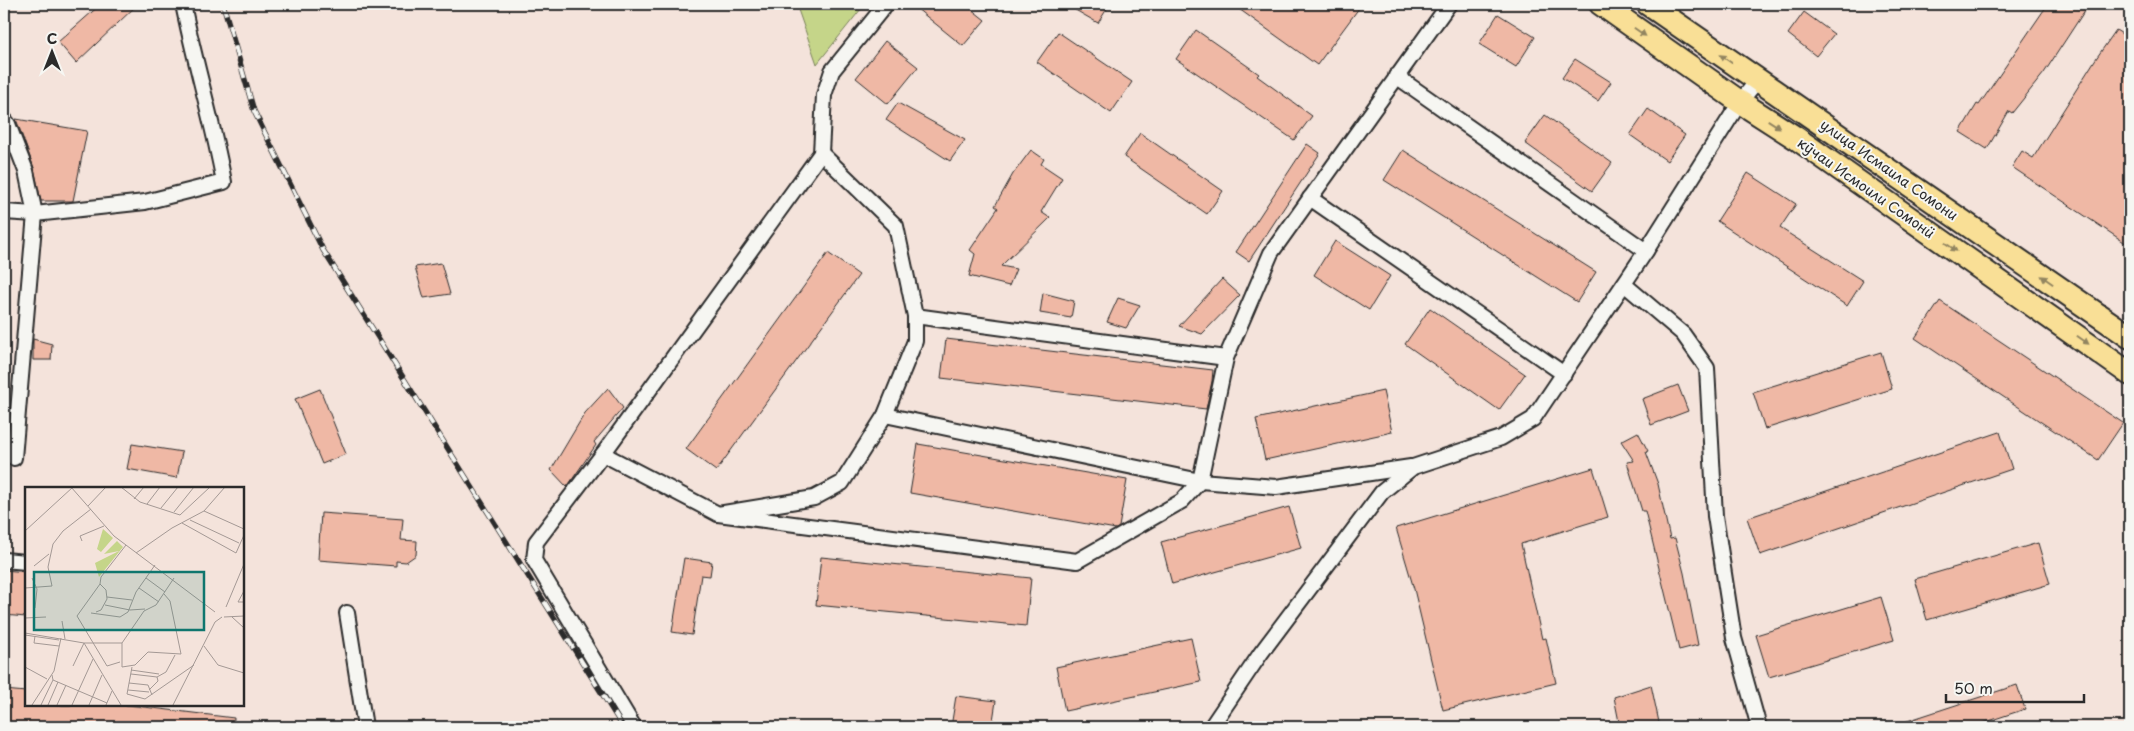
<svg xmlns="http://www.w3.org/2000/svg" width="2134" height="731" font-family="'Playpen Sans',sans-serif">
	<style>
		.green { fill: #c5d589; stroke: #78805a }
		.building { fill: #efb8a5; stroke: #2b2b2b }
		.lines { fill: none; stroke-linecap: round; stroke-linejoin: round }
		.street-casing { stroke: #2b2b2b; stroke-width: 18 }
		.primary-casing { stroke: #2b2b2b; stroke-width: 26 }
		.street { stroke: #f6f6f2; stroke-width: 14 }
		.primary { stroke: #f9df96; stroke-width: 22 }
		.rail-casing { stroke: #2b2b2b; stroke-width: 5.5 }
		.rail { stroke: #f6f6f2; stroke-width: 4; stroke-dasharray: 11; stroke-linecap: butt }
		.oneway { fill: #928560 }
		.labels { text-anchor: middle; stroke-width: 4; stroke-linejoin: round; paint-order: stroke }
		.street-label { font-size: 14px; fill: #2b2b2b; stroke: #f6f6f2 }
		.inset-road { fill: none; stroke: #a49995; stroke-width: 1 }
		.view { fill: #0f766e; fill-opacity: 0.15; stroke: #0f766e; stroke-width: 2.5 }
		.inset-edge { fill: none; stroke: #2b2b2b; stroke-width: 2.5 }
	</style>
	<rect width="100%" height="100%" fill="#f4e3db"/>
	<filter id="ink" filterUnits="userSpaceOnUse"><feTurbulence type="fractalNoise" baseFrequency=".02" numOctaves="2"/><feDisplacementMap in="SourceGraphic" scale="10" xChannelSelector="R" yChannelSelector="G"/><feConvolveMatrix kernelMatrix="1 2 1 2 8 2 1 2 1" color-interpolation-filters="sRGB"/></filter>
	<g filter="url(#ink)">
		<!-- green -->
		<path class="green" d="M796,4H865L817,64Z"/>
		<!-- building -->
		<g class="building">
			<path d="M101,4H138L76,63L58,42Z"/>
			<path d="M911,4H965L985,20L963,46Z"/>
			<path d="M1065,4H1110L1098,23Z"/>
			<path d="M1232,4H1362L1317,65Z"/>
			<path d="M2048,4H2089L2044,73L2012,113L2009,111L1987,149L1960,132L1977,104L1979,105Z"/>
			<path d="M1804,12L1834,34L1816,56L1788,34Z"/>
			<path d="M1498,14L1535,37L1516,67L1479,44Z"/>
			<path d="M1196,30L1259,74L1257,76L1312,116L1294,140L1176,59Z"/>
			<path d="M2116,30L2130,39V246L2012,167L2022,151L2033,158L2095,60Z"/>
			<path d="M1058,32L1132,82L1111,113L1037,62Z"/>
			<path d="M885,41L918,67L888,104L856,78Z"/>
			<path d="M1575,59L1611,82L1598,101L1562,78Z"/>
			<path d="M898,103L965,140L950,161L886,120Z"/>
			<path d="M1648,109L1685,135L1667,161L1630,135Z"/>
			<path d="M1545,115L1612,163L1592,191L1525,143Z"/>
			<path d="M16,119L87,131L73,201H41L34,168Z"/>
			<path d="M1140,133L1223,191L1207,214L1124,157Z"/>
			<path d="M1307,144L1320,153L1249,261L1236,252Z"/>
			<path d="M1031,150L1044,159L1041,164L1062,178L1041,212L1050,218L1001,266L1016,269L1009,286L969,276L975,254L970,250L998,208L995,206L1013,174Z"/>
			<path d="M1403,150L1596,272L1577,302L1384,180Z"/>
			<path d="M1748,173L1796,204L1780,228L1863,281L1847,306L1717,221Z"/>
			<path d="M1335,241L1390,276L1369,310L1314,275Z"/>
			<path d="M828,253L859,275L716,471L686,449Z"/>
			<path d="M441,263L450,294L424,298L415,267Z"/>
			<path d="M1222,279L1240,295L1202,334L1179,326Z"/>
			<path d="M1043,293L1074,301L1071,318L1040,313Z"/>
			<path d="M1118,298L1140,305L1126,328L1107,322Z"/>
			<path d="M1940,301L2123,423L2098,460L1915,338Z"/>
			<path d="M1430,308L1525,374L1499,410L1405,344Z"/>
			<path d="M33,339L52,344L51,360H33Z"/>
			<path d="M946,339L1213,370L1212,381L1206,409L941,378Z"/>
			<path d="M1881,352L1892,389L1765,429L1753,392Z"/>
			<path d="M1678,385L1688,411L1651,425L1642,399Z"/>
			<path d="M608,388L623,408L594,442L596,445L567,487L551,470L585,413Z"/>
			<path d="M320,389L346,454L322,464L295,399Z"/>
			<path d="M1383,391L1392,432L1265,460L1256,419Z"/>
			<path d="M1638,432L1648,451L1646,452L1658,484L1670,539L1675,538L1684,573L1698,645L1679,650L1645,511H1642L1627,462L1634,461L1621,441Z"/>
			<path d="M2000,432L2012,469L1760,555L1747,518Z"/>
			<path d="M132,444L182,452L177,478L127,469Z"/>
			<path d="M918,444L1127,480L1119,527L1116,529L910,493Z"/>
			<path d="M1593,468L1608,517L1521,544L1542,639L1546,638L1556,683L1443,710L1414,589L1396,528Z"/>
			<path d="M1289,507L1301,548L1172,584L1161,542Z"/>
			<path d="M321,513L403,519L401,540L417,541L416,555L406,562L396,561V566L318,560Z"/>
			<path d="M2038,543L2050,584L1927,620L1915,579Z"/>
			<path d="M821,557L1031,578L1026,626L816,605Z"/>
			<path d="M684,558L712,562L710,576L701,575L692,635L672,632Z"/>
			<path d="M4,570L26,572V617L4,615Z"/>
			<path d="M1881,597L1894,640L1769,677L1756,635Z"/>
			<path d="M1191,638L1201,682L1065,711L1056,667Z"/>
			<path d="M1651,685L1660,727H1620L1614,697Z"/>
			<path d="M2017,685L2025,709L1971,727H1898V724Z"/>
			<path d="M4,690L26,692V705H128L234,718L233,727H4Z"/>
			<path d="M956,696L996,701L992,727H951Z"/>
		</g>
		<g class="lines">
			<defs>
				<g id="street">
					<path d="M1396,76L1646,251"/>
					<path d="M4,119L8,124L26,171L35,214L14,458"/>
					<path d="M1310,198L1564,374"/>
					<path d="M4,212L35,214L145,202L224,182C213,122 195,64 183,4"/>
					<path d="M1624,284L1683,334L1707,368L1715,516L1734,638L1759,727"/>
					<path d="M915,316L1226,358"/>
					<path d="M885,415L1200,481L1276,487L1411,467"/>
					<path d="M603,454L718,514L814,498L842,483L885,415L915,341V316L896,226L821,153"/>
					<path d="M718,514L1077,561L1182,501L1200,481L1226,358L1271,253L1449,4"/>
					<path d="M4,560L26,562"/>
					<path d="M347,613L365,727"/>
					<path d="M634,727L534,560L536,542L603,454L821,153L824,95L832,71L886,4"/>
					<path d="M1211,727L1261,653L1382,492L1413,467L1501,438L1533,419L1646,251L1740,102L1757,81"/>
				</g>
				<g id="primary">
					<path d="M1601,4L1740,102L1796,138L2130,374"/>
					<path d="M1648,4L2130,337"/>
				</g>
			</defs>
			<!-- street casing -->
			<use href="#street" class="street-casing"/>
			<!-- primary casing -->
			<use href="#primary" class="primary-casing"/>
			<!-- street -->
			<use href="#street" class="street"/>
			<!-- primary -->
			<use href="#primary" class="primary"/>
			<defs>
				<path id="rail" d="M223,4L254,111L323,250L623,727"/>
			</defs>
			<!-- rail casing -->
			<use href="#rail" class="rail-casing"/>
			<!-- rail -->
			<use href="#rail" class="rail"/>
		</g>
		<!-- one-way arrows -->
		<defs><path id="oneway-solid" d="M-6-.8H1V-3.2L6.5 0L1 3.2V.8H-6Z" transform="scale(1.25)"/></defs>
		<g class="oneway">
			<use href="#oneway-solid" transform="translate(1640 32) rotate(35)"/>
			<use href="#oneway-solid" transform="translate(1726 59) rotate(-145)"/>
			<use href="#oneway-solid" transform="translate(1774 124) rotate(33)"/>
			<use href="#oneway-solid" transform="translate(1951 247) rotate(35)"/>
			<use href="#oneway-solid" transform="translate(2047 280) rotate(-145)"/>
			<use href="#oneway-solid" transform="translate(2083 340) rotate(35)"/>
		</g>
	</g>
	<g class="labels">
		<!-- street labels -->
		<g class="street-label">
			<text transform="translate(1889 170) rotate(35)" y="5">улица Исмаила Сомони</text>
			<text transform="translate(1866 188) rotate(35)" y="5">кӯчаи Исмоили Сомонӣ</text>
		</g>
	</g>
	<!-- overview -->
	<g transform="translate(25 487)">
		<rect width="219" height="219" fill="#f4e3db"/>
		<path d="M78,42L88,51L76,65L72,62ZM92,54L98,60L74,90L70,76L94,64L79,67Z" fill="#c5d589"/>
		<path class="inset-road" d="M46,0L89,49L190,125M96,0L115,15L155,28L185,0M109,12L119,0M122,17L135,0M63,19L81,0M136,21L153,0M179,24L219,42M149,25L169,0M165,33L214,56M157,36L211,66L219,48M0,44L48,0M57,54L55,49L79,39M111,66L147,41L179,24L200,0M9,79L24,67M7,91L12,102L10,121M121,91L140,105M0,101L27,99L23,80L28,57L38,44L66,22M114,101L134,115M219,104L213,115H219M82,110L107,113M80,118L105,123L120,122M201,120L219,77M71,125L76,123L82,112L81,103L75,97M66,126L95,130L103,125L111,105L130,78M199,130L219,129M207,130L219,141M0,131L21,130M37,134L40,152M0,146L59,156L96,218M0,148L34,153M10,149L9,156L34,159M97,156V180L110,178L123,165L156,167L145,114L139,107M179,159L193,178L219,186M95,175L82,179L52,129L75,97L76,90L101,58M48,179L59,156H97L119,124L131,118L149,91M0,180L22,192M107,180L102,207L120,212L169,178M106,183L134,187M106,187L132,190L141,185L150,168M27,188L28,193L82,216M104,196L123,198L127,208M103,203L124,205M124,203L133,194L132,190M7,218L29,184L36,151M16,218L28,193M23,218L33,195M32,218L41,198M47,218L68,172M64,218L77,188M81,218L87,204M148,218L190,135L197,130"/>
		<path class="view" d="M9,85H179V143H9Z"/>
		<rect width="219" height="219" class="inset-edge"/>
	</g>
	<!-- margin -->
	<rect width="2134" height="731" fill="none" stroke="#f6f6f2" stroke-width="20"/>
	<rect x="10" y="10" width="2114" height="711" fill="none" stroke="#2b2b2b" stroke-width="2" filter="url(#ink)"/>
	<!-- north arrow -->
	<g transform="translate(52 52)" stroke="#f6f6f2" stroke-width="4" paint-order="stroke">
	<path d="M0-4L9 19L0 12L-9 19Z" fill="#2b2b2b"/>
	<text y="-8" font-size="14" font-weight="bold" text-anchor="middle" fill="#2b2b2b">С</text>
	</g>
	<!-- scale -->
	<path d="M1946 694v8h138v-8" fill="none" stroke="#2b2b2b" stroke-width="2.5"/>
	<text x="1954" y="694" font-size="15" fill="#2b2b2b" stroke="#f6f6f2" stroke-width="4" paint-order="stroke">50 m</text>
</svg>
